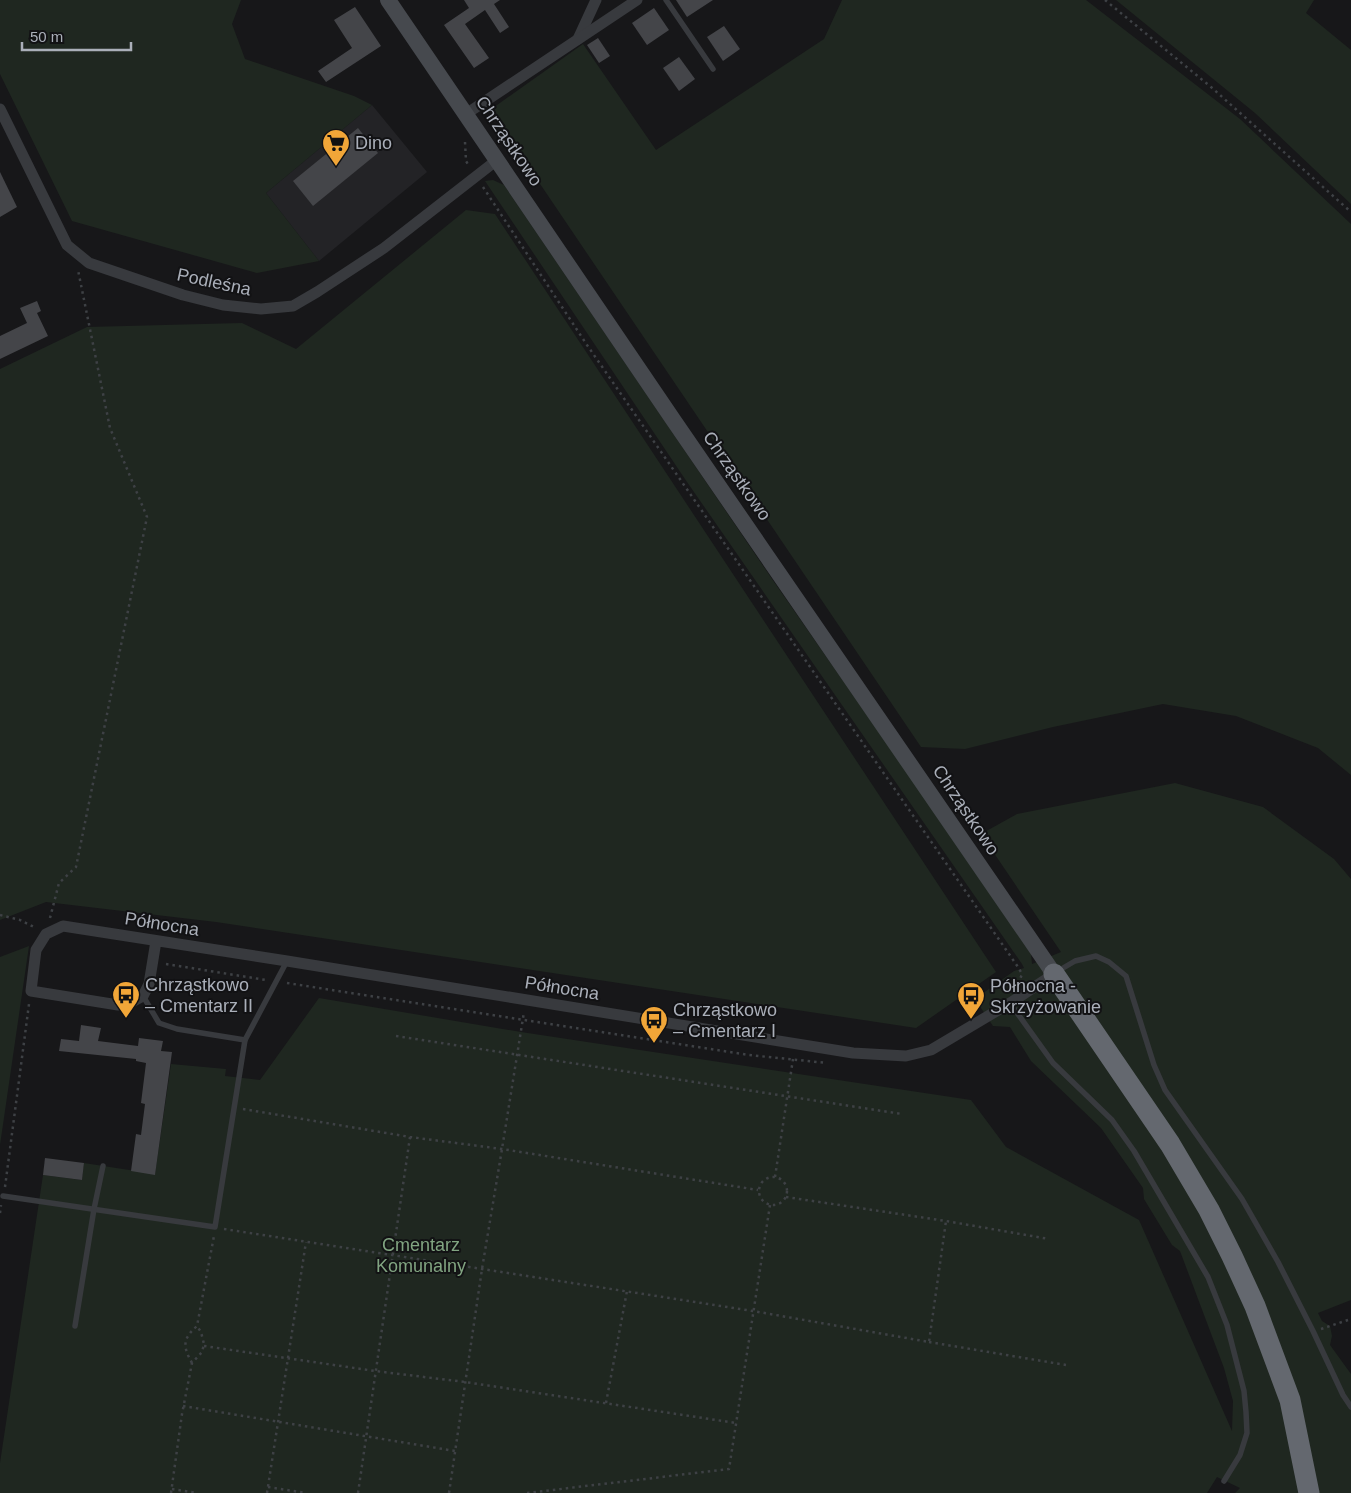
<svg xmlns="http://www.w3.org/2000/svg" width="1351" height="1493" font-family="Helvetica,sans-serif">
	<style>
		.built { fill: #232326 }
		.green { fill: #1f2720 }
		.building { fill: #444549 }
		.lines { fill: none; stroke-linecap: round; stroke-linejoin: round }
		.path { stroke: #3e4145; stroke-width: 2.5; stroke-dasharray: 2.5 4; stroke-linecap: butt }
		.lane { stroke: #383a3e; stroke-width: 5.5 }
		.street { stroke: #383a3e; stroke-width: 11 }
		.secondary { stroke: #46494e; stroke-width: 16 }
		.highway { stroke: #64686f; stroke-width: 21 }
		.labels { text-anchor: middle; stroke-width: 4; stroke-linejoin: round; paint-order: stroke }
		.street-label { font-size: 18px; fill: #aaafb9; stroke: #121214 }
		.poi-label { font-size: 18px; fill: #aaafb9; stroke: #121214; text-anchor: start }
		.park-label { font-size: 18px; fill: #81a481; stroke: #121214 }
	</style>
	<rect width="100%" height="100%" fill="#171719"/>
	<!-- built -->
	<path class="built" d="M372,105L427,172L319,261L266,193Z"/>
	<!-- green -->
	<g class="green">
		<path d="M0,0H241L232,24L245,59L354,96L372,105L266,193L319,261L257,273L72,221L0,74Z"/>
		<path d="M842,0H1086L1240,119L1351,224V775L1318,748L1236,716L1163,704L1053,727L965,749L921,747L490,110L583,44L656,150L824,39Z"/>
		<path d="M1116,0H1314L1306,13L1351,50V204L1255,113Z"/>
		<path d="M493,180L504,185L772,579L908,774L1031,954L1032,964L1061,952L981,834L1017,814L1175,783L1263,807L1334,859L1351,879V1300L1318,1313L1322,1321L1330,1326L1332,1336L1330,1345L1351,1374V1493H1235L1240,1488L1217,1477L1207,1493H0V1463L43,1175L82,1180L84,1163L155,1174L171,1064L226,1069L225,1076L260,1080L319,998L521,1032L971,1100L1006,1147L1139,1220L1232,1431L1233,1401L1224,1368L1180,1251L1172,1245L1144,1199L1143,1188L1101,1128L1031,1061L1010,1027L993,1026L975,999L1014,971L1024,968L1022,964L687,482L485,181Z"/>
		<path d="M466,210L495,214L996,972L916,1028L216,922L46,902L0,920V369L87,327L242,323L296,349Z"/>
		<path d="M29,946L0,1145V957Z"/>
	</g>
	<!-- building -->
	<g class="building">
		<path d="M464,0H500L494,4L509,27L500,33L485,10L465,24L489,58L474,68L444,25L469,8Z"/>
		<path d="M676,0H713L687,17Z"/>
		<path d="M355,7L381,46L326,82L318,71L352,48L334,20Z"/>
		<path d="M654,8L669,30L647,45L632,23Z"/>
		<path d="M724,26L740,49L723,61L707,37Z"/>
		<path d="M598,38L610,56L599,63L587,45Z"/>
		<path d="M679,57L695,79L679,91L663,68Z"/>
		<path d="M358,128L378,153L313,206L293,181Z"/>
		<path d="M0,172L17,207L0,217Z"/>
		<path d="M37,301L41,311L37,313L48,336L0,359V336L27,323L20,308Z"/>
		<path d="M81,1025L101,1028L98,1041L138,1046L139,1038L163,1041L161,1051L172,1052L155,1175L131,1171L136,1134L141,1135L145,1104L141,1103L146,1063L136,1061V1059L59,1051L61,1039L79,1041Z"/>
		<path d="M45,1158L84,1163L82,1180L43,1175Z"/>
	</g>
	<g class="lines">
		<!-- path -->
		<g class="path">
			<path d="M1105,0L1211,87L1351,212"/>
			<path d="M465,142L466,161L469,166"/>
			<path d="M483,187L587,345L1018,967L1022,974L1019,982"/>
			<path d="M0,915L20,920L36,928"/>
			<path d="M50,918L59,883L76,867L147,517L110,428L78,270"/>
			<path d="M166,964L266,980"/>
			<path d="M287,983L749,1055L827,1063"/>
			<path d="M396,1036L902,1114"/>
			<path d="M243,1109L410,1137L502,1149L758,1190"/>
			<circle cx="773" cy="1191" r="14"/>
			<path d="M775,1177L793,1059"/>
			<path d="M5,1187L29,1004"/>
			<path d="M786,1197L946,1221L1049,1239"/>
			<path d="M0,1213L1,1205"/>
			<path d="M224,1229L753,1311L929,1342L946,1221"/>
			<path d="M1321,1329L1351,1319"/>
			<path d="M929,1342L1066,1365"/>
			<path d="M204,1346L375,1371L465,1382L736,1423"/>
			<path d="M192,1363C183,1347 182,1339 197,1326L214,1236"/>
			<path d="M606,1403L627,1291"/>
			<path d="M183,1406L455,1451"/>
			<path d="M268,1487L306,1493"/>
			<path d="M172,1489L197,1493"/>
			<path d="M171,1493L182,1414L192,1363L202,1352L204,1344L201,1332L197,1326"/>
			<path d="M267,1493L306,1242"/>
			<path d="M358,1493L410,1137"/>
			<path d="M449,1493L482,1269L502,1149L524,1012"/>
			<path d="M527,1493L729,1469L770,1205"/>
		</g>
		<!-- lane -->
		<g class="lane">
			<path d="M666,0L713,69"/>
			<path d="M1058,971L1075,961L1096,956L1109,962L1126,976L1154,1065L1165,1090L1242,1199L1278,1262L1313,1331L1343,1395L1351,1407"/>
			<path d="M143,996L159,1023L177,1029L245,1040L287,961"/>
			<path d="M1010,1003L1053,1063L1112,1120L1134,1151L1208,1277L1227,1325L1244,1391L1246,1412L1247,1433L1240,1455L1224,1481"/>
			<path d="M3,1196L215,1227L245,1040"/>
			<path d="M75,1326L94,1209L103,1166"/>
		</g>
		<!-- street -->
		<g class="street">
			<path d="M578,39L596,0"/>
			<path d="M0,109L67,245L89,263L183,295L223,305L261,309L293,306L317,292L384,248L497,160"/>
			<path d="M466,114L637,0"/>
			<path d="M156,941L149,984L143,996L132,1002L118,1005L31,991L36,950L46,934L63,926L287,961L853,1053L906,1056L931,1050L1010,1003L1054,974"/>
		</g>
		<!-- secondary -->
		<path class="secondary" d="M388,0L674,421L1054,974"/>
		<!-- highway -->
		<path class="highway" d="M1054,974L1170,1144L1209,1210L1232,1256L1255,1306L1290,1400L1309,1493"/>
	</g>
	<!-- icons -->
	<defs>
		<symbol id="supermarket-pin" viewBox="-11 -11 22 30"><path d="M0 17L-7.5 6A9.5 9.5 0 1 1 7.5 6Z" fill="#f1a638" stroke="#121214"/><path d="M-6-5.5h2.5l.6 2H6L4.5 2H-2.5L-4.4-4H-6ZM-1.5 3.2a1.3 1.3 0 1 0 .1 0ZM3 3.2a1.3 1.3 0 1 0 .1 0Z" fill="#111"/></symbol>
		<symbol id="bus-pin" viewBox="-11 -11 22 30"><path d="M0 17L-7.5 6A9.5 9.5 0 1 1 7.5 6Z" fill="#f1a638" stroke="#121214"/><path d="M-5-6H5V4H4V6H2V4H-2V6H-4V4H-5ZM-3.5-4V0h7V-4ZM-3.5 1.2v1.5H-2V1.2ZM2 1.2v1.5H3.5V1.2Z" fill="#111"/></symbol>
	</defs>
	<g fill-rule="evenodd">
		<use href="#supermarket-pin" x="320" y="127" width="32" height="43"/>
		<use href="#bus-pin" x="110" y="979" width="32" height="43"/>
		<use href="#bus-pin" x="955" y="980" width="32" height="43"/>
		<use href="#bus-pin" x="638" y="1004" width="32" height="43"/>
	</g>
	<g class="labels">
		<!-- street labels -->
		<g class="street-label">
			<text transform="translate(509 141) rotate(56)" y="6">Chrząstkowo</text>
			<text transform="translate(214 282) rotate(12)" y="6">Podleśna</text>
			<text transform="translate(737 476) rotate(55)" y="6">Chrząstkowo</text>
			<text transform="translate(966 810) rotate(56)" y="6">Chrząstkowo</text>
			<text transform="translate(162 924) rotate(9)" y="6">Północna</text>
			<text transform="translate(562 988) rotate(9)" y="6">Północna</text>
		</g>
		<!-- poi labels -->
		<g class="poi-label">
			<text x="355" y="149">Dino</text>
			<text x="145" y="991">Chrząstkowo<tspan x="145" dy="21">– Cmentarz II</tspan></text>
			<text x="990" y="992">Północna -<tspan x="990" dy="21">Skrzyżowanie</tspan></text>
			<text x="673" y="1016">Chrząstkowo<tspan x="673" dy="21">– Cmentarz I</tspan></text>
		</g>
		<!-- park labels -->
		<g class="park-label">
			<text x="421" y="1251">Cmentarz<tspan x="421" dy="21">Komunalny</tspan></text>
		</g>
	</g>
	<!-- scale -->
	<path d="M22 42v8h109v-8" fill="none" stroke="#aaafb9" stroke-width="2.5"/>
	<text x="30" y="42" font-size="15" fill="#aaafb9" stroke="#121214" stroke-width="4" paint-order="stroke">50 m</text>
</svg>
